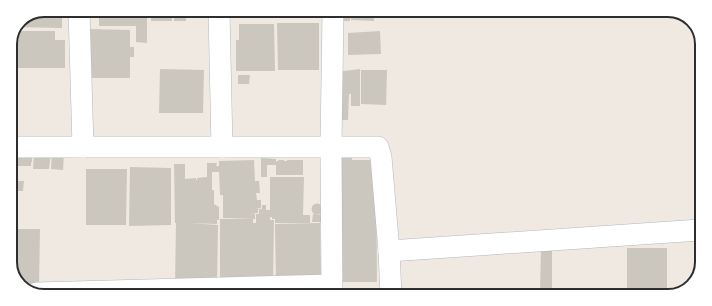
<svg xmlns="http://www.w3.org/2000/svg" width="712" height="306" font-family="Lato,sans-serif">
	<style>
		.building { fill: #cbc7bf }
		.lines { fill: none; stroke-linecap: round; stroke-linejoin: round }
		.minor-casing { stroke: #b4b7c1; stroke-width: 22 }
		.minor { stroke: #fff; stroke-width: 21 }
		.rim { fill: none; stroke: #2e2e2e; stroke-width: 2 }
	</style>
	<rect width="100%" height="100%" fill="#efe9e1"/>
	<!-- building -->
	<g class="building">
		<path d="M44,10H62V28L17,27L20,20Z"/>
		<path d="M99,10H147V43L136,42V26H99Z"/>
		<path d="M151,10L172,11V21H151Z"/>
		<path d="M174,11H194V16H186V21H174Z"/>
		<rect x="343" y="11" width="7" height="10"/>
		<path d="M351,11H374V21L351,20Z"/>
		<path d="M277,23H319V70H278Z"/>
		<path d="M239,24H274L275,71H236V40H239Z"/>
		<path d="M90,29L130,30V47H134V57H130V78H90Z"/>
		<path d="M15,31H55V40H65V68H10V41Z"/>
		<path d="M380,31L381,54L348,55V33Z"/>
		<path d="M160,69L204,70L203,113H159Z"/>
		<path d="M360,69V106H351V94H349L348,120H339L336,72Z"/>
		<path d="M361,70H387L386,105L361,104Z"/>
		<path d="M238,75H250L249,84H238Z"/>
		<path d="M10,149H32V162L31,163V166H16L17,168H10Z"/>
		<path d="M34,152L51,153L49,169H33Z"/>
		<path d="M52,152L64,153L63,170L51,169Z"/>
		<path d="M337,153H352V160H376L377,282H342Z"/>
		<path d="M261,158L276,159V165H267V177H261Z"/>
		<path d="M254,160L255,181H259L260,193H256L257,200H261V208L256,209H258V213L251,214H255V219L223,218V195H220L219,172H212V190H214V204L219,207V220H217V224L189,223L218,225L217,286L175,285L176,223H175L174,164H185V179L196,178V180H197V178L207,177V163H217L216,166H219V161Z"/>
		<path d="M279,160H284V161H287V160H303V175H276V162Z"/>
		<path d="M130,167L171,168V225L129,226Z"/>
		<path d="M10,169L17,170L16,179L10,178Z"/>
		<path d="M86,169H127L126,225H86Z"/>
		<path d="M270,177H304L303,215H310V223H275V219H272V217H270V220H274L273,284L220,283V219H253V223H256V214H259V209H262V205H266V210H270Z"/>
		<path d="M16,181H24L23,191H16Z"/>
		<circle cx="317" cy="209" r="5.5"/>
		<path d="M313,214L322,215V222H312Z"/>
		<path d="M320,223L321,282H276L275,224Z"/>
		<path d="M12,229H40L39,286H21L17,282L10,264V232H12Z"/>
		<path d="M541,248H552V293H540Z"/>
		<rect x="627" y="248" width="40" height="48"/>
		<rect x="437" y="290" width="34" height="5"/>
	</g>
	<g class="lines">
		<defs>
			<g id="minor">
				<path d="M79,10L83,147"/>
				<path d="M219,11L222,147"/>
				<path d="M10,147H378L381,157L389,251L391,295"/>
				<path d="M389,251L700,230"/>
				<path d="M36,293L331,285"/>
				<path d="M332,295L331,147L333,11"/>
			</g>
		</defs>
		<!-- minor casing -->
		<use href="#minor" class="minor-casing"/>
		<!-- minor -->
		<use href="#minor" class="minor"/>
	</g>
	<!-- crop -->
	<path d="M0 0H712V306H0ZM44 17H668A27 27 0 0 1 695 44V262A27 27 0 0 1 668 289H44A27 27 0 0 1 17 262V44A27 27 0 0 1 44 17Z" fill="#fff" fill-rule="evenodd"/>
	<path class="rim" d="M44 17H668A27 27 0 0 1 695 44V262A27 27 0 0 1 668 289H44A27 27 0 0 1 17 262V44A27 27 0 0 1 44 17Z"/>
</svg>
